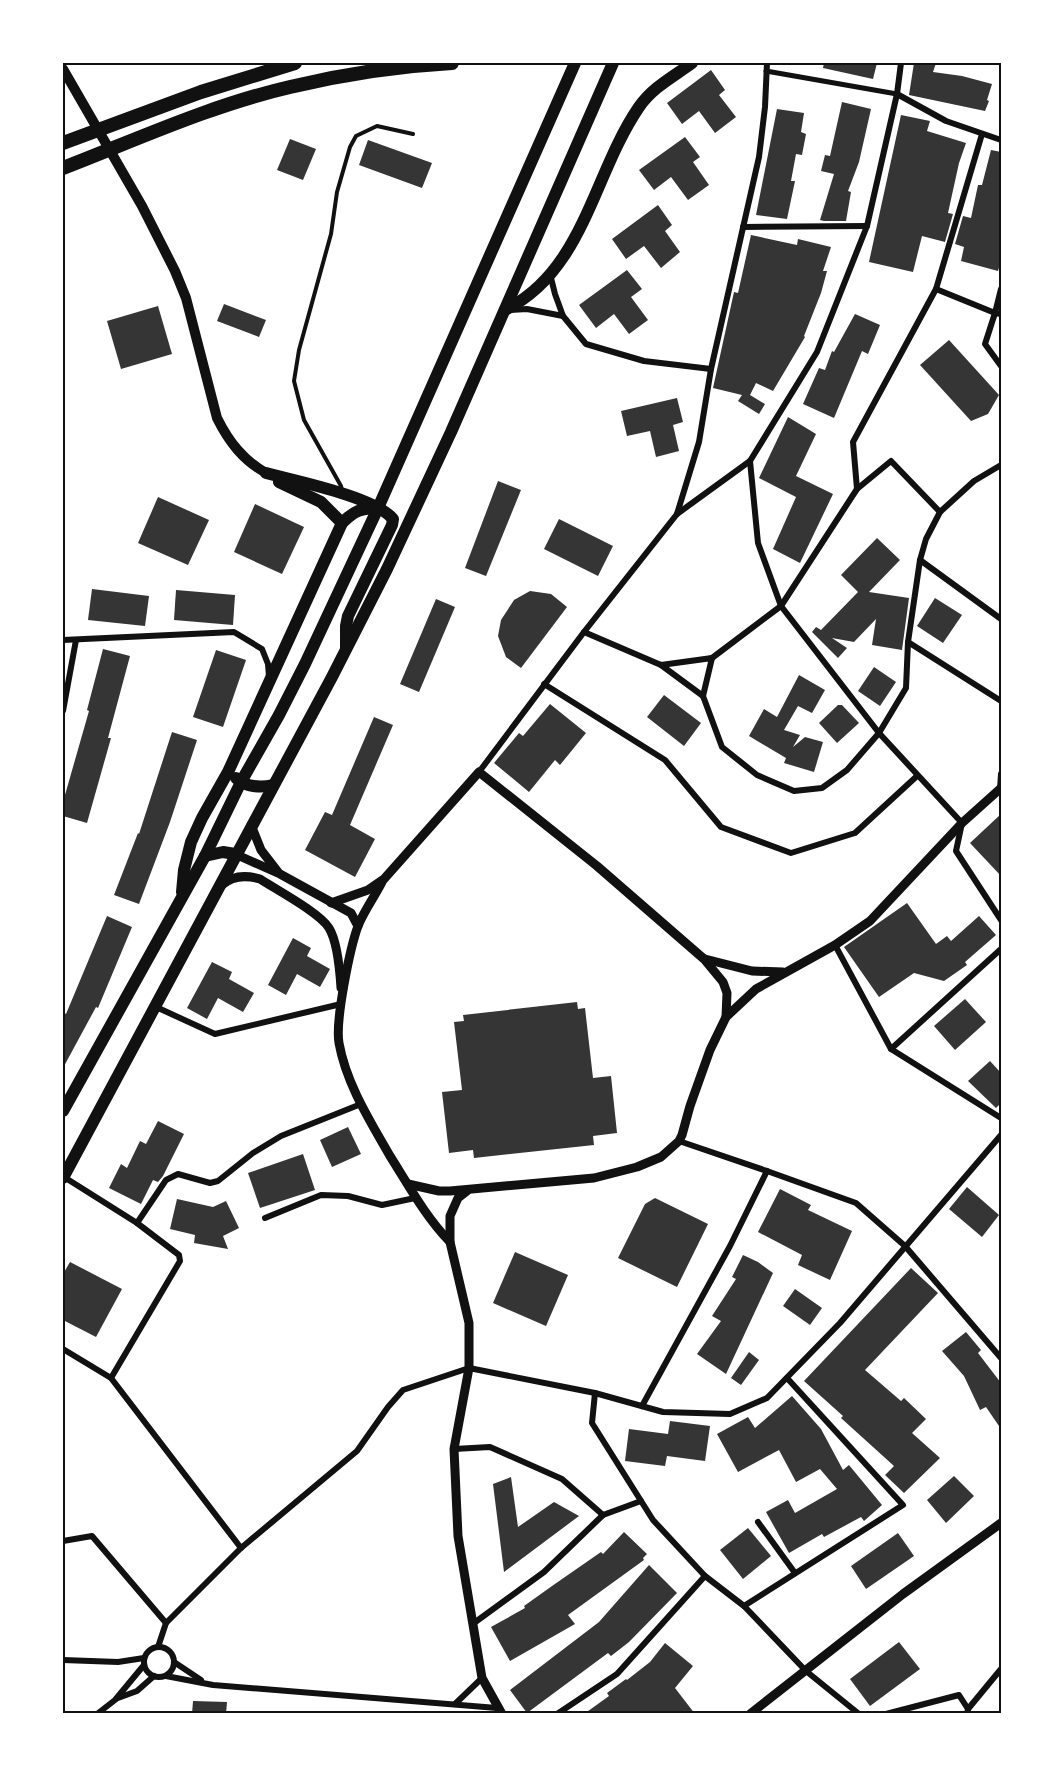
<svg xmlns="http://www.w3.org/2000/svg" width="1064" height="1777" font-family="'Sofia Sans Condensed',sans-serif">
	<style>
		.building { fill: #353535 }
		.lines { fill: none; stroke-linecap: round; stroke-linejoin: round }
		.service { stroke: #111; stroke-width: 4 }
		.pedestrian { stroke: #111; stroke-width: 5 }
		.minor { stroke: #111; stroke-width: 6 }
		.tertiary { stroke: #111; stroke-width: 9 }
		.secondary { stroke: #111; stroke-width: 10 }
		.primary { stroke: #111; stroke-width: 12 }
		.motorway { stroke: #111; stroke-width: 14 }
		.neatline { fill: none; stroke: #111; stroke-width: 2 }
	</style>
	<rect width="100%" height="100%" fill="#fff"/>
	<!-- building -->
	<g class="building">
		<path d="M824,63H877L873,79L823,68Z"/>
		<path d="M914,63H936L933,72L962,76L992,84L987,100L989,101L985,111L909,95Z"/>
		<path d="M711,70L725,90L719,95L736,117L715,133L699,111L682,124L667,103Z"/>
		<path d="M842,102L871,109L859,162L848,191L851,192L846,221H824L820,220L834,174L821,171L825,155L830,156Z"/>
		<path d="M777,109L804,113L801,132L806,134L802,155L796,154L791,181H795L787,219L756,215Z"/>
		<path d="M901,115L930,121L927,131L966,143L959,163L948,213L953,214L945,242L922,236L913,272L869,262Z"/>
		<path d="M685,137L700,157L693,162L709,185L688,200L671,177L654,190L639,170Z"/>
		<path d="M290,139L316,149L303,180L277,170Z"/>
		<path d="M368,140L432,163L422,188L359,165Z"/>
		<path d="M991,150L1001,152V261L998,271L961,261L964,247L955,244L963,216L971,218L978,185H982Z"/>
		<path d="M658,205L672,225L665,231L680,252L661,268L644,246L626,259L612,239Z"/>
		<path d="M751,235L797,245L798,239L831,247L823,271H827L821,293L804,336L805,337L773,391L756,383L750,395L765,404L759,414L738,401L742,395L713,388L734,292L738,293Z"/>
		<path d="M627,270L642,289L631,297L648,320L629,334L614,314L596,328L579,305Z"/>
		<path d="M224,304L266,320L259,337L217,321Z"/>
		<path d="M158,306L172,354L121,369L107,321Z"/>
		<path d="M855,314L880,325L868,354L862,351L834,418L803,404L819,368L825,370L832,351L834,352Z"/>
		<path d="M949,340L999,395L988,414L971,421L920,365Z"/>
		<path d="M677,398L683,422L673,425L679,451L656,457L650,431L627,436L621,411Z"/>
		<path d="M788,417L816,434L796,476L833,494L800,563L773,549L796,497L759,478Z"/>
		<path d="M498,481L521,490L486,576L465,568Z"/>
		<path d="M158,497L209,520L188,565L138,543Z"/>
		<path d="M255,504L304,527L282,574L234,552Z"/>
		<path d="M559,519L613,546L598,576L544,549Z"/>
		<path d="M877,538L900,560L869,592L909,598L902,650L872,645L876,619L854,642L832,638L847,648L838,658L812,632L816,627L821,630L858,592L841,575Z"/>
		<path d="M92,589L149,596L145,626L88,620Z"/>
		<path d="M176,590L235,595L233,625L174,620Z"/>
		<path d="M530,591L551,594L567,607L521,668L506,657L498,636L501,620L514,600Z"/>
		<path d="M935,598L962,615L943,643L917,626Z"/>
		<path d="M436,599L455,607L419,692L400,684Z"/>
		<path d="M103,649L130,656L108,738H111L87,823L63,816V802L89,711L87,710Z"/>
		<path d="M216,650L246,660L223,727L193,717Z"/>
		<path d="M874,667L896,682L880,706L858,691Z"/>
		<path d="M799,675L825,690L812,713L798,706L784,730L800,735L793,747L805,737L823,742L814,772L784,763L786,758L749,736L764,709L777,717Z"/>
		<path d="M664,695L701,723L684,746L647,717Z"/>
		<path d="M550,704L586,733L560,765L555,760L529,792L494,763L519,733L523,736Z"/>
		<path d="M838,705H842L859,723L837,743L819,723Z"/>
		<path d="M374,717L393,725L350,825L375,839L355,877L305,850L325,812L332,815Z"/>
		<path d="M172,732L197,740L170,822L139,904L114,895L138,833L139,834Z"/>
		<path d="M1001,814V876L970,843Z"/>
		<path d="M907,903L936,944L947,936L951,941L979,916L996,935L965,962L967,965L944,981L914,973L879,997L844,947Z"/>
		<path d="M107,916L132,927L98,1008L96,1007L63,1068V1012L66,1014Z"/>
		<path d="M293,938L311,948L307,956L330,969L320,987L297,974L286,995L268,985Z"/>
		<path d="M212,962L232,972L229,979L254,993L243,1012L218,998L207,1019L187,1008Z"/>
		<path d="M965,999L986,1022L955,1050L934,1026Z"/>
		<path d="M577,1002L578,1009L585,1008L593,1078L611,1076L617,1133L593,1136L594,1145L474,1158L473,1150L449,1153L442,1092L462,1090L454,1022L464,1021L463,1015Z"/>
		<path d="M990,1061L1001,1073V1103L996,1108L968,1081Z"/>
		<path d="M158,1121L184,1134L163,1176L158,1182L153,1180L141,1204L109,1188L121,1164L127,1168L140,1141L146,1144Z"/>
		<path d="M348,1127L361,1154L332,1167L320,1140Z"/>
		<path d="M303,1154L315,1190L260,1208L248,1173Z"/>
		<path d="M967,1187L999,1215L982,1237L949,1209Z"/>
		<path d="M780,1189L811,1205L808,1210L852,1231L830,1280L798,1265L802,1255L758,1232Z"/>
		<path d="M655,1198L708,1224L677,1287L618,1258L645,1204Z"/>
		<path d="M177,1199L213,1207L226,1201L239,1228L223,1236L228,1249L194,1243L195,1235L170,1229Z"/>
		<path d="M515,1252L568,1275L546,1326L493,1303Z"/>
		<path d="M743,1255L758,1262L773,1273L726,1374L697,1354L721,1321L712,1316L736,1279L732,1277Z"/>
		<path d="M70,1262L122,1289L96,1337L63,1320V1274Z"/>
		<path d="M911,1268L938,1293L865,1370L901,1401L904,1398L926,1419L912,1433L940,1458L904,1493L885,1475L894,1466L841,1418L843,1416L804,1381Z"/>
		<path d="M795,1289L822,1308L810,1325L783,1306Z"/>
		<path d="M966,1332L981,1350L978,1353L1001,1383V1429L986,1407L980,1410L964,1376L942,1351Z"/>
		<path d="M749,1352L759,1360L741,1385L731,1378Z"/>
		<path d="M792,1396L821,1429L843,1470L849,1465L882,1505L864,1521L861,1517L824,1537L822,1534L789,1553L766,1512L788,1500L795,1513L837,1489L820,1469L796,1482L779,1450L738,1472L717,1434L748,1417L755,1428Z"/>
		<path d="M670,1421L710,1426L705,1461L667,1456L665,1466L625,1461L629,1429L668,1434Z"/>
		<path d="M954,1476L974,1496L946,1523L927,1500Z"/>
		<path d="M511,1477L518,1527L554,1502L579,1516L504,1572L493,1484Z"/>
		<path d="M748,1528L771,1556L743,1579L720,1550Z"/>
		<path d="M624,1532L647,1554L643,1558L644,1560L568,1615L575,1624L510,1661L491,1627L525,1608L524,1606L552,1586L601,1552L603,1554Z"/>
		<path d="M898,1533L914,1556L866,1589L851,1566Z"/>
		<path d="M649,1565L677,1593L629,1642L611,1656L608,1653L527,1713L510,1690L599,1622Z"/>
		<path d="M899,1642L920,1669L870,1706L850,1679Z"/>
		<path d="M665,1643L693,1666L675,1688L695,1714H584L609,1696L607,1693L626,1679L627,1680L650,1662Z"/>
		<path d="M193,1701L227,1702L226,1714H192Z"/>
	</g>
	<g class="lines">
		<!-- service -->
		<path class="service" d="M342,490L341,486L304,420L294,381L299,350L331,234L337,192L350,147L356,136L377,126L413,134"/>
		<!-- pedestrian -->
		<path class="pedestrian" d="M766,71L897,94"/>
		<!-- minor -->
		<g class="minor">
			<path d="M897,94L946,121L1001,140"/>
			<path d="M743,227L867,226"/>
			<path d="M550,274L555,294L563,316L586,344L644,361L711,369"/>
			<path d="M936,289L995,313L985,344L1001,366"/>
			<path d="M1001,289L995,313L1001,314"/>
			<path d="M510,310L527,309L563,316"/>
			<path d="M750,461L758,543L781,606L879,733L962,823L956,851L1001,920"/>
			<path d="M857,489L891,461L940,512"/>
			<path d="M677,514L699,442L711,369L759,157L765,107L767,63"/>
			<path d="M920,560L1001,619"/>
			<path d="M584,632L661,665L712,658L703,696L722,747L757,775L794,791L822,788L847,770L879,733L906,688L908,642L920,560L926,539L940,512L974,481L1001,465"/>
			<path d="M63,640L234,632L262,649L268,664L269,677"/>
			<path d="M908,642L1001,701"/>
			<path d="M712,658L781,606L857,489L853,442L936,289L982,134"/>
			<path d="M661,665L703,696"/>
			<path d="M544,684L665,760L721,827L791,853L855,833L917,776"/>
			<path d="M63,711L76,640"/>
			<path d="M479,772L584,632L677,514L750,461L817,352L867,226L897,94L901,63"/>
			<path d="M1000,789L1001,774"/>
			<path d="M835,945L891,1049L1001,1118"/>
			<path d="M156,1007L215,1034L341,1004"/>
			<path d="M891,1049L1001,949"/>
			<path d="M679,1141L767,1171L856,1203L905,1246L1001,1358"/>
			<path d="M64,1177L137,1223"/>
			<path d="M265,1218L321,1195L348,1196L382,1205L415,1198"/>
			<path d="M63,1349L111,1378L241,1548"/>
			<path d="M111,1378L180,1261L179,1255L137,1223L166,1180L178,1174L210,1183L218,1181L253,1153L281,1136L361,1104"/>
			<path d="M595,1393L592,1423L653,1520L705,1576L744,1606L806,1671L859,1714"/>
			<path d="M642,1406L730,1246L767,1171"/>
			<path d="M454,1449L490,1447L562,1479L603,1515"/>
			<path d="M758,1522L795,1573"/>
			<path d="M63,1541L92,1536L166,1623"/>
			<path d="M744,1606L903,1505L787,1378"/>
			<path d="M474,1623L544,1572L603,1515L641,1501"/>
			<circle cx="159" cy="1662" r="15"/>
			<path d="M158,1647L166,1623L241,1548L357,1451L388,1407L403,1390L469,1368L595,1393L663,1412L730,1414L767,1398L840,1323L1001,1135"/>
			<path d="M63,1660L118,1662L144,1658"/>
			<path d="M174,1662L201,1680"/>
			<path d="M166,1676L213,1685L497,1708"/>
			<path d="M118,1698L137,1691L154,1676"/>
			<path d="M455,1704L482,1678"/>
			<path d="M97,1714L115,1700L144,1665"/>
			<path d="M557,1714L617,1674L705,1576"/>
			<path d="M886,1714L959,1695L968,1709"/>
			<path d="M967,1714L968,1709L1001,1669"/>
		</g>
		<!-- tertiary -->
		<g class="tertiary">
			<path d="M251,825L261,850L278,872"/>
			<path d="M235,854L280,874L351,913L358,926"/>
			<path d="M382,882C375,896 364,911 358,926C350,948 335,1021 339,1043C346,1083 370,1121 390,1156C409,1186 425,1216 450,1242"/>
			<path d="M222,885C233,875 246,875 260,879C277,890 320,913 329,928C337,941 340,972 341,988"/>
			<path d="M331,903L368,890L384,879L479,772L597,866L704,959L723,982L727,993L726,1017"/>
			<path d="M705,959L752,971L783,972"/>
			<path d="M408,1184L439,1191H450L594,1178L637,1167L661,1157L679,1141L682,1135L690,1106L710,1050L726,1017L756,989L835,945L870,921L962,823L1001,788"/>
			<path d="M467,1191L458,1198L450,1216V1242L469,1323V1368L454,1449L458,1536L482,1678L502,1714"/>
			<path d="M750,1714L903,1594L1001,1523"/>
		</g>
		<!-- secondary -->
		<path class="secondary" d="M63,69L142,206L175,271L186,298L217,418C229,442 243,460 266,473"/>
		<!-- primary -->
		<g class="primary">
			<path d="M505,310C584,271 593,174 639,107C653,87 673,77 692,63"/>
			<path d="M266,473C296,481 375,497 393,519L392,525L348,616L346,626V648"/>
			<path d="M279,482L321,502L342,523"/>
			<path d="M236,778C245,787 261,788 273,785"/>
			<path d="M205,856L223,852L235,854"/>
			<path d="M182,892L184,870L191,842L202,818L228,772L342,523C354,511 361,508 378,508"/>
			<path d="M63,1111L205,856L241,782L279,715L305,664L378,508L575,63"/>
			<path d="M63,1178L332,677L387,569L451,432L613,63"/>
		</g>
		<!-- motorway -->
		<g class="motorway">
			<path d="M63,143L201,92L295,63"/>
			<path d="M63,168C138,139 212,105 290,87C344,74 397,66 452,63"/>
		</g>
	</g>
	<!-- border -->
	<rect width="1064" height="1777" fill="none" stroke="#ffffff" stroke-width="129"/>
	<rect x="64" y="64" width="936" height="1648" class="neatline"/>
</svg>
